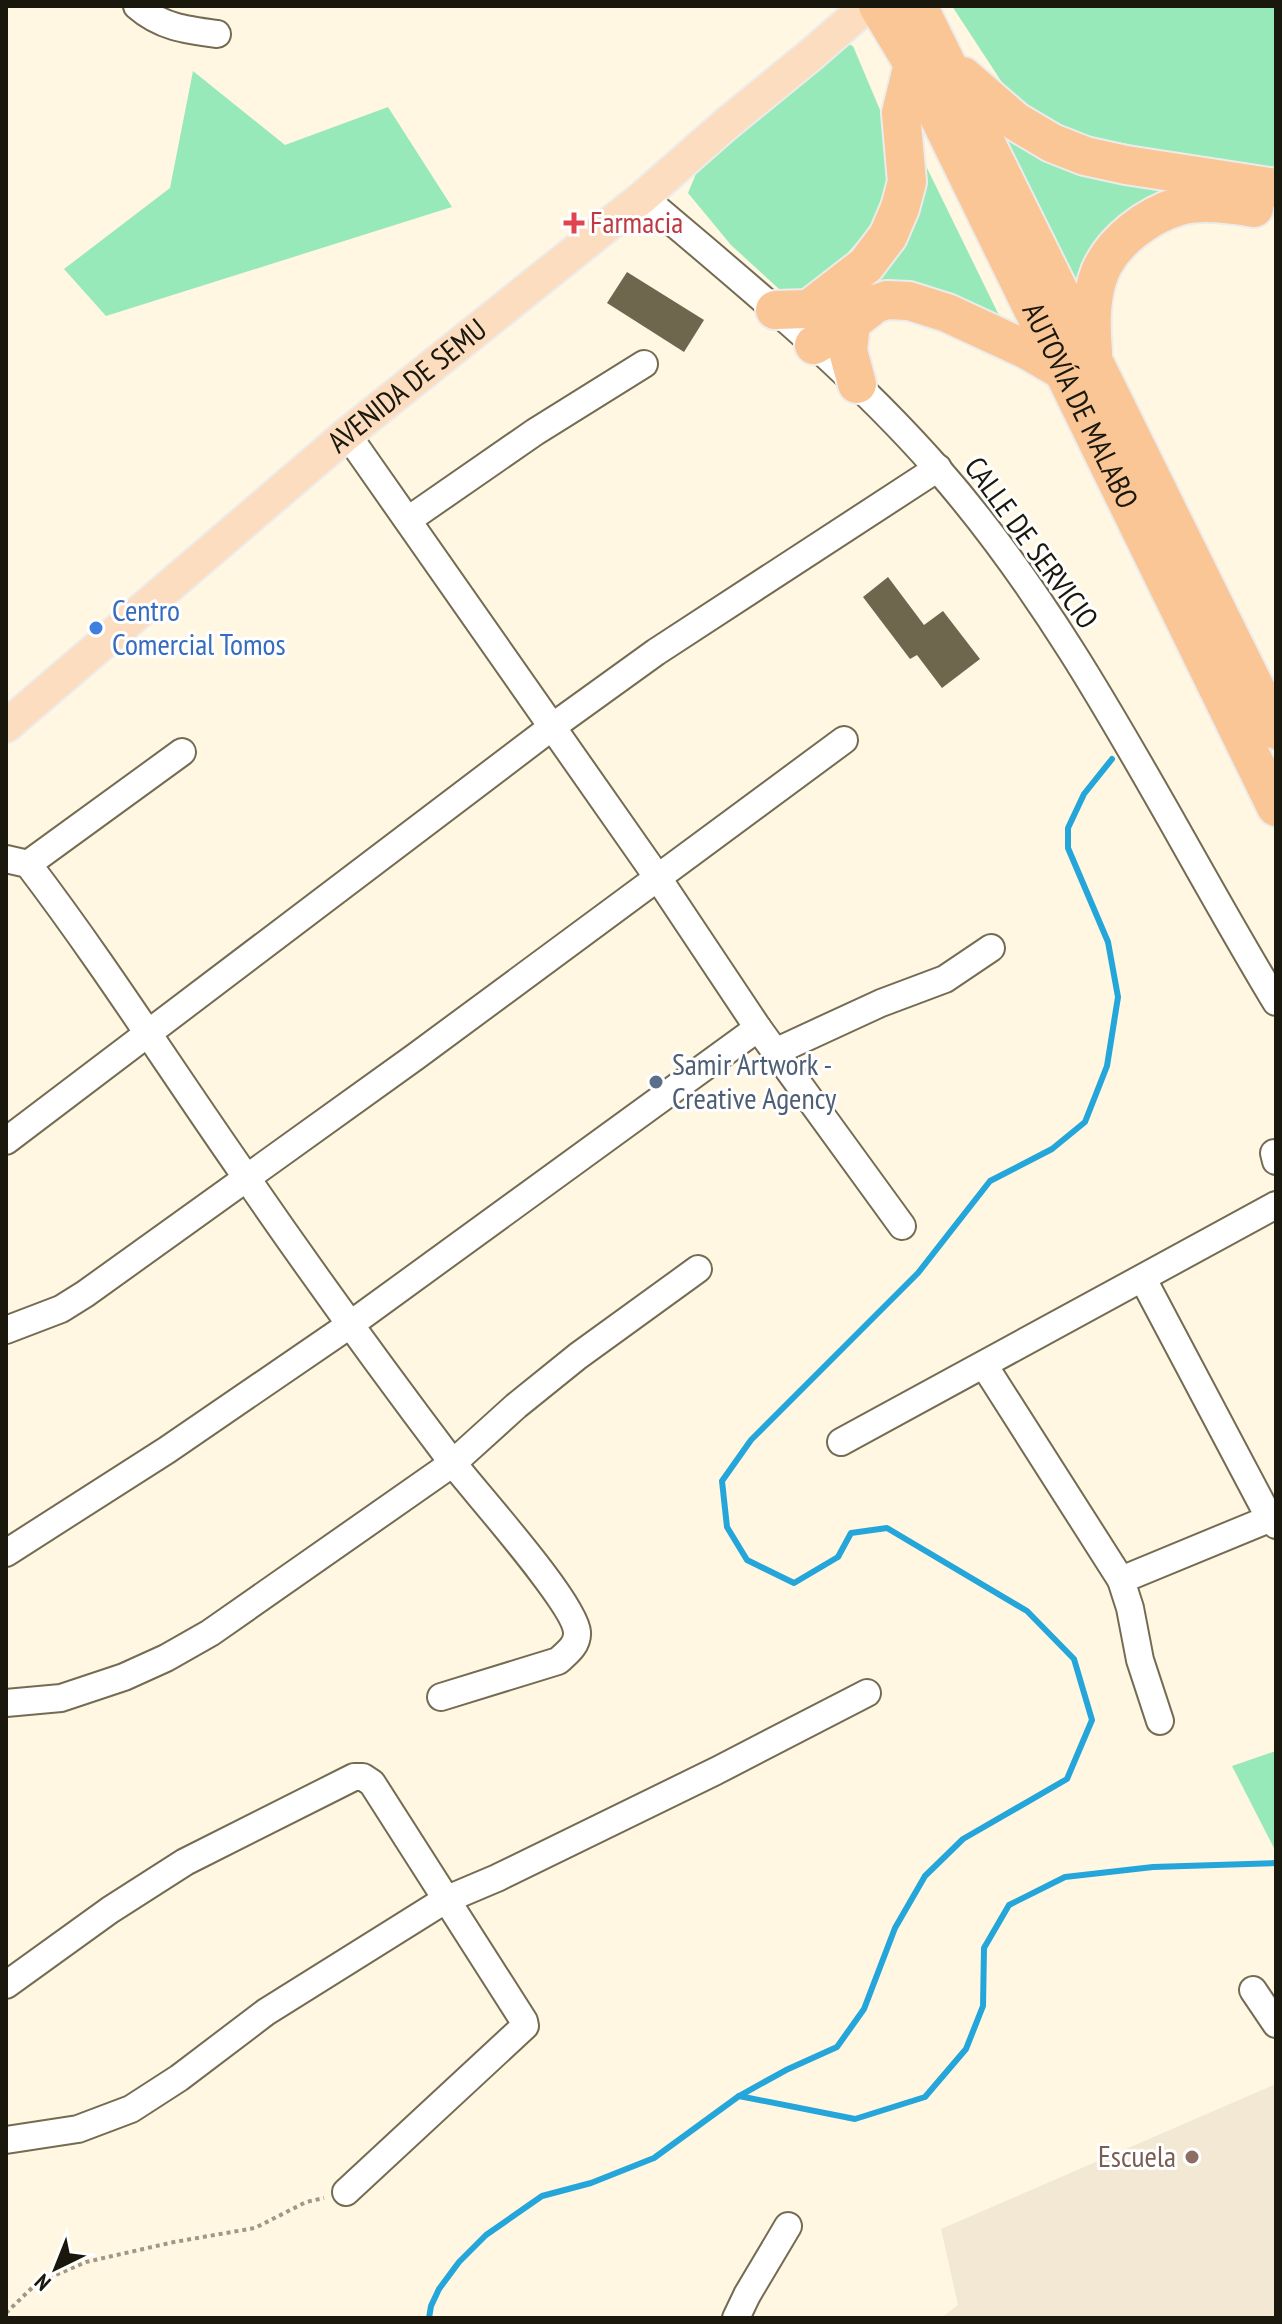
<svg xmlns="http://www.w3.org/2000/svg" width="1282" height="2324" font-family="'PT Sans Narrow',sans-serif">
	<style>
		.education { fill: #f2e8d3 }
		.green { fill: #97e9ba }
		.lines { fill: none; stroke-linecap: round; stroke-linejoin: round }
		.stream { stroke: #25a6da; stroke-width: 6 }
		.building { fill: #6f664e }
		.minor-casing { stroke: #746b53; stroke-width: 30 }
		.major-casing { stroke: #edecec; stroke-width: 36 }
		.highway-casing { stroke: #edecec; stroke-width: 42 }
		.path { stroke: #9e9887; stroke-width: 4; stroke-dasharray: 4 4; stroke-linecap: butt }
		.minor { stroke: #fff; stroke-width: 26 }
		.major { stroke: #fcddbf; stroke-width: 32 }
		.highway { stroke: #fac695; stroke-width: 38 }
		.health-dot { fill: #e0444e; stroke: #fff; stroke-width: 3 }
		.shop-dot { fill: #3f7fe0; stroke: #fff; stroke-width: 3 }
		.service-dot { fill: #5c6f8a; stroke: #fff; stroke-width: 3 }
		.education-dot { fill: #8d6e63; stroke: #fff; stroke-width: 3 }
		.labels { text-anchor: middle; stroke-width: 6; stroke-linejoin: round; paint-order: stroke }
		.health-label { font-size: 30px; fill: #be3a42; stroke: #fff; text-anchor: start }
		.street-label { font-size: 30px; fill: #1a170d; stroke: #fff }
		.shop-label { font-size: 30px; fill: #366cbe; stroke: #fff; text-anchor: start }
		.service-label { font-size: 30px; fill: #4e5e75; stroke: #fff; text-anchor: start }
		.education-label { font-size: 30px; fill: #785e54; stroke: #fff; text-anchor: end }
	</style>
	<rect width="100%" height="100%" fill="#fff7e1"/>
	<!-- education -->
	<path class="education" d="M1276,2084V2318H941L958,2305L941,2229Z"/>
	<!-- green -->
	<g class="green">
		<path d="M952,6H1276V167L1268,169L1093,138L1044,120L1007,90Z"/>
		<path d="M847,44L853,46L891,136L887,190L874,223L823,281L797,291L779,289L731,245L688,193L700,164Z"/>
		<path d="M193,71L285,145L388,107L452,207L106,316L64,269L170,188Z"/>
		<path d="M981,97L1195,180L1155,203L1085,310Z"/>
		<path d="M905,123L1015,348L952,306L832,305L890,247Z"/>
		<path d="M1276,1751V1852L1232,1766Z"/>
	</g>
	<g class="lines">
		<!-- stream -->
		<g class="stream">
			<path d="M739,2096L855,2119L925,2097L966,2049L983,2006L984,1948L1009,1905L1065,1877L1153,1867L1276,1863"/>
			<path d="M429,2318L431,2306L439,2289L459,2262L486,2235L542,2196L591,2183L654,2158L739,2096L786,2070L837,2047L864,2009L895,1928L925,1876L963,1839L1067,1779L1092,1720L1074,1659L1027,1611L887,1528L851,1533L838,1557L794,1583L747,1560L727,1527L722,1481L751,1440L918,1273L990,1181L1052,1149L1085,1122L1107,1066L1118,997L1108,942L1068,848V828L1084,794L1112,759"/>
		</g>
	</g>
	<!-- building -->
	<g class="building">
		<path d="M627,272L704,320L684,352L607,303Z"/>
		<path d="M888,577L924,625L943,611L980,659L942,688L917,655L910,659L863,597Z"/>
	</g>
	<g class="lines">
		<defs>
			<g id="minor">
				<path d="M137,6C161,27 186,30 217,34"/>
				<path d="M643,197C744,283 848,367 936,467C1076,626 1167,822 1276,1002"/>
				<path d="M347,434L658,878L758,1028L902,1226"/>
				<path d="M408,520L535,432L644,364"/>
				<path d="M6,859L28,864C105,965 173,1073 246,1177C312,1273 381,1368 452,1462C475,1492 575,1603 577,1632C578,1645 567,1653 558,1661L441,1697"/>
				<path d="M28,864L182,752"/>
				<path d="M777,1051L881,1003L945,979L991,948"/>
				<path d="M6,1141L552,727L656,652L938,468"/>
				<path d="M1274,1153L1276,1161"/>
				<path d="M1143,1279L1270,1519L1276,1525"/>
				<path d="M6,1330L61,1309L85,1294L415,1057L844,740"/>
				<path d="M984,1365L1121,1580L1130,1608L1140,1660L1160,1721"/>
				<path d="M841,1442L1276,1205"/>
				<path d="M6,1553L167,1450L351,1324L758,1028"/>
				<path d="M1121,1580L1276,1516"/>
				<path d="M6,1703L61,1698L124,1677L166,1658L210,1633L453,1463L516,1406L578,1356L698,1269"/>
				<path d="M6,1985L110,1910L185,1862L354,1777H363L372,1783L524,2021L525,2026L346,2192"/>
				<path d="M1253,1990L1276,2024"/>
				<path d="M6,2140L78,2129L131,2109L179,2078L266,2012L445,1900L497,1878L716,1771L867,1693"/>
				<path d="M736,2318L747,2295L788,2226"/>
			</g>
			<g id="major">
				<path id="s1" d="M6,726L347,434L643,197L725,125L813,53L867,6"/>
			</g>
			<g id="highway">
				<path id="s2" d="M878,6L913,64L1276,807"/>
				<path d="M918,6L1276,730"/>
				<path d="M963,76L1015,121L1052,143L1085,156L1126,165L1276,188"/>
				<path d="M775,310L809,309L866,265L888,236L900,208L907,182L901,113L913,64"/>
				<path d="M851,322L848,351L857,384"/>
				<path d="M814,345L848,325L875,304L887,300L909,301L947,313L1029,351L1065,372"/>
				<path d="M1093,352C1091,326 1090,297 1100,272C1113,241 1148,215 1180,206C1203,200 1231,204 1254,208"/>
			</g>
		</defs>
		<!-- minor casing -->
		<use href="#minor" class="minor-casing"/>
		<!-- major casing -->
		<use href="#major" class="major-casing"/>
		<!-- highway casing -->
		<use href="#highway" class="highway-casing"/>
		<!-- path -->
		<path class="path" d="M6,2313L37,2283L86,2262L174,2242L255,2228L306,2202L324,2198"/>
		<!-- minor -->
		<use href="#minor" class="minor"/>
		<!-- major -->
		<use href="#major" class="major"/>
		<!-- highway -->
		<use href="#highway" class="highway"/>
	</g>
	<!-- markers -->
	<path class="health-dot" d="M570 211h8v8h8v8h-8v8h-8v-8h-8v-8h8z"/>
	<circle class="shop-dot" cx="96" cy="628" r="8"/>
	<circle class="service-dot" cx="656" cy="1082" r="8"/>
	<circle class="education-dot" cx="1192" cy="2157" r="8"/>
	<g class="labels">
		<!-- health labels -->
		<g class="health-label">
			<text x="590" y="233">Farmacia</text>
		</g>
		<!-- street labels -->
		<g class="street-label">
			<text dy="10" stroke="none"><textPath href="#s1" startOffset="526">AVENIDA DE SEMU</textPath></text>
			<text dy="10" stroke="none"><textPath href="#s2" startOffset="448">AUTOVÍA DE MALABO</textPath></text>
			<text transform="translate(1031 543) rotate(54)" y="10">CALLE DE SERVICIO</text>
		</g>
		<!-- shop labels -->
		<g class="shop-label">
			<text x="112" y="621">Centro<tspan x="112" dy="34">Comercial Tomos</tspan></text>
		</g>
		<!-- service labels -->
		<g class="service-label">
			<text x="672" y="1075">Samir Artwork -<tspan x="672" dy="34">Creative Agency</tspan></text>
		</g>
		<!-- education labels -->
		<g class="education-label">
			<text x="1176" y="2167">Escuela</text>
		</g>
	</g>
	<!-- border -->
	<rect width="1282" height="2324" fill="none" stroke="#1a170d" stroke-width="16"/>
	<!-- north arrow -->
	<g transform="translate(56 2268) rotate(223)" stroke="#ffffff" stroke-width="6" paint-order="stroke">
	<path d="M0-6L14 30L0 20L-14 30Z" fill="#1a170d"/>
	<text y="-12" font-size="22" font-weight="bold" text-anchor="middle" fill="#1a170d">N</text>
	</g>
</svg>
